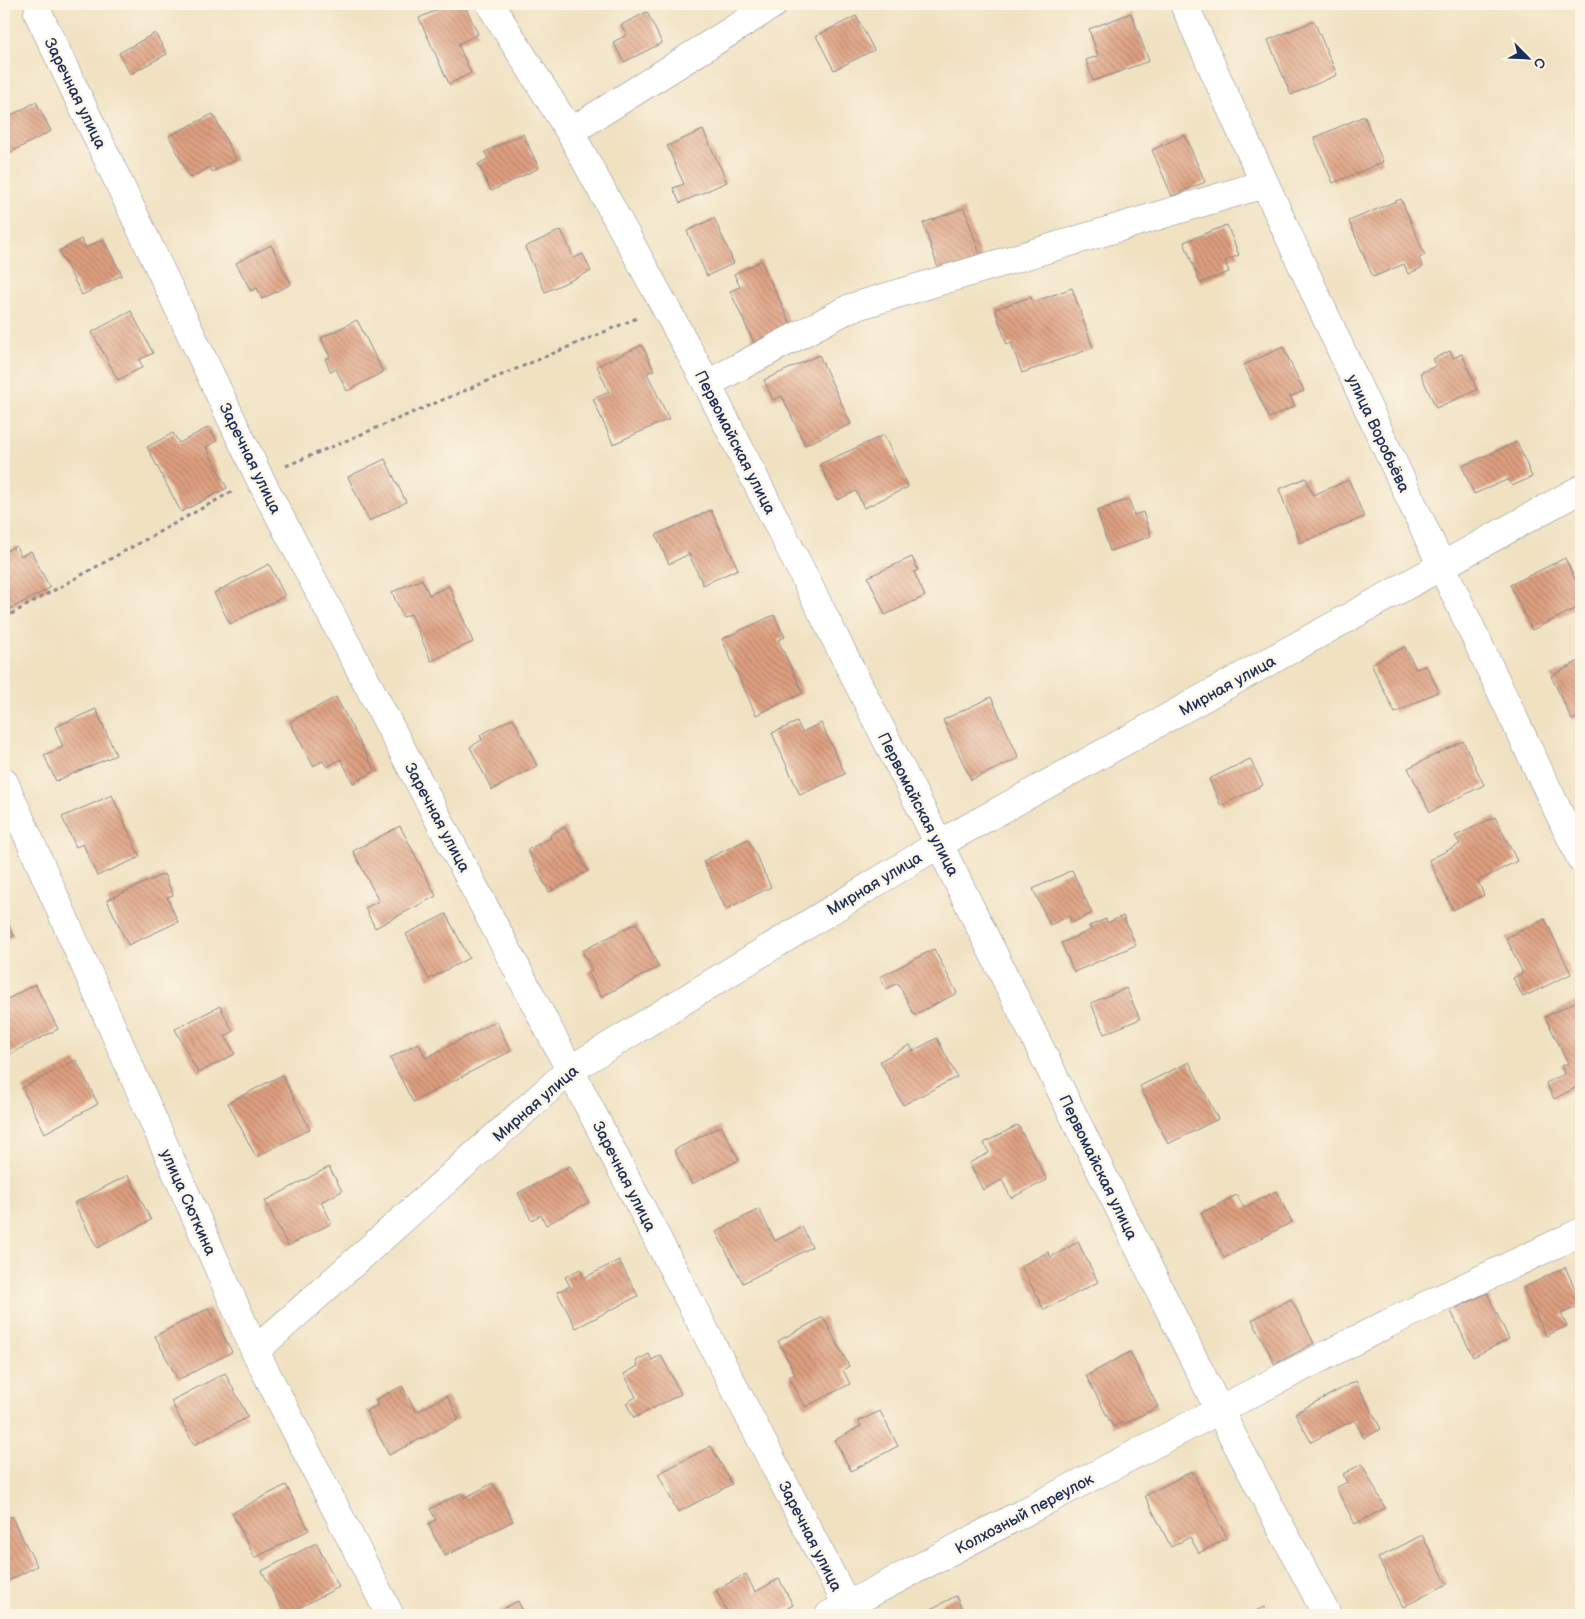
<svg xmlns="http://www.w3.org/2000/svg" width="1585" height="1619" font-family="'Balsamiq Sans',sans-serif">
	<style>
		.building { fill: url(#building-back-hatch) }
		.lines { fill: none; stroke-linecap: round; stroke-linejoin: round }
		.minor-casing { stroke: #868890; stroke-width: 29 }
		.path { stroke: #868890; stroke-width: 3; stroke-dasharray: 4 4; stroke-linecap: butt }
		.minor { stroke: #fff; stroke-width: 28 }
		.labels { text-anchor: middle; stroke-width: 5; stroke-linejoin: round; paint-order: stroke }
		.street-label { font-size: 16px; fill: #1b2f5e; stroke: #fcf5e5 }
	</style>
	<defs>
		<pattern id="building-back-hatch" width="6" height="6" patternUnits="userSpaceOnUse" patternTransform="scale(1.25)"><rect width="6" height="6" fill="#de9f7f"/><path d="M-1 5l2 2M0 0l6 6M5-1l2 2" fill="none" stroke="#b3826b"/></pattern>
	</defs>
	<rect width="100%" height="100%" fill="#fcf5e5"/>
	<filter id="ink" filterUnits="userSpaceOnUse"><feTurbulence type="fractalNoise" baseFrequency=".02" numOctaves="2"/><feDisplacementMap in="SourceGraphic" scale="10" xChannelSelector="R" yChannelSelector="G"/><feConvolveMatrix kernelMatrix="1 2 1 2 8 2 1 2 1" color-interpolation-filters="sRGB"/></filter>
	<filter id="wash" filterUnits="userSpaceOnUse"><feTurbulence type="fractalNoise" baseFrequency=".0096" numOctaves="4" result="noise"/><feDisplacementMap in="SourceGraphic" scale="20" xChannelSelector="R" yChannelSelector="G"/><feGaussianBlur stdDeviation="1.12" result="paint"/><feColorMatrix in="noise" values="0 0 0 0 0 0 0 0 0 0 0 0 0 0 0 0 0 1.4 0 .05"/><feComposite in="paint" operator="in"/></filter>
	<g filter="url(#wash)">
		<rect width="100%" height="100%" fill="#f0e1c1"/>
		<g id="blocks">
			<!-- building -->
			<g class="building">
				<path d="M451,4H464L478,34L458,44L471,73L449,84L419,18Z"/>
				<path d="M647,12L662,43L624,62L613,42L627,35L621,25Z"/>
				<path d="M1131,13L1149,61L1093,81L1086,60L1098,56L1089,29Z"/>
				<path d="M856,16L874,50L834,70L816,36Z"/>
				<path d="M1314,21L1337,75L1291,95L1268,40Z"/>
				<path d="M155,33L167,54L130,74L119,53Z"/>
				<path d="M36,102L51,131L4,156V119Z"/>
				<path d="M213,114L236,160L212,172L210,167L190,178L169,136Z"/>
				<path d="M1364,116L1383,162L1333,183L1314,138Z"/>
				<path d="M703,130L727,182L680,203L673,188L684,184L667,146Z"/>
				<path d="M523,134L539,168L491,191L478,164L488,159L485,152Z"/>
				<path d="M1185,135L1205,182L1172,196L1152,150Z"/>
				<path d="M1401,199L1425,255L1419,258L1423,267L1408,274L1404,264L1373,277L1349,221Z"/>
				<path d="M964,208L983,263L941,277L923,223Z"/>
				<path d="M714,218L734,263L707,276L687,231Z"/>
				<path d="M1227,225L1239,255L1225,261L1229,272L1200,283L1184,242Z"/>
				<path d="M561,230L574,258L583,254L591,271L545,292L525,247Z"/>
				<path d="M81,239L86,248L103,239L122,275L82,295L59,251Z"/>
				<path d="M271,245L291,284L262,299L257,288L251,291L236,263Z"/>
				<path d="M761,261L791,325L754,343L730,291L740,287L734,274Z"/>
				<path d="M1072,288L1093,348L1022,373L1011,343L1007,345L995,309L1031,297L1033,302Z"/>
				<path d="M131,311L153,353L139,360L143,367L118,380L92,332Z"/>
				<path d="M357,320L383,372L347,391L336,369L331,372L325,359L330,357L321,338Z"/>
				<path d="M642,345L654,370L647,373L669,419L613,444L593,399L609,392L597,366Z"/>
				<path d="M1283,347L1304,391L1290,397L1295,406L1269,418L1244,365Z"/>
				<path d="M1450,351L1453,358L1462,354L1477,390L1436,408L1420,373L1436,366L1433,359Z"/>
				<path d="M819,355L851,424L805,445L782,396L773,400L764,380Z"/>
				<path d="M1581,392V408L1575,395Z"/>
				<path d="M209,427L217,441L206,447L227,488L181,512L147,447L173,433L179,443Z"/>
				<path d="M884,435L908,487L864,508L856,491L837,500L820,464Z"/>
				<path d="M1517,442L1532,477L1512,486L1509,479L1474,494L1462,466Z"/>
				<path d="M385,459L406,502L369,521L348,477Z"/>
				<path d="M1306,478L1313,495L1349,480L1364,517L1300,543L1279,489Z"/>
				<path d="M1129,499L1134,515L1143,512L1151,536L1110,551L1097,511Z"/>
				<path d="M711,510L738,569L703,585L689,554L669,564L656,535Z"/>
				<path d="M16,546L21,556L31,551L50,588L4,612V552Z"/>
				<path d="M912,557L918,570L914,572L925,596L885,615L868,577Z"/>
				<path d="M1565,558L1581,592V606L1532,630L1510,585Z"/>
				<path d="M269,564L285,596L230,624L214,593Z"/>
				<path d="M422,579L429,595L449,586L473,642L431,661L411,614L403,617L392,592Z"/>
				<path d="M774,615L785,637L778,640L803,693L756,715L722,639Z"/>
				<path d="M1405,647L1416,669L1426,665L1439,691L1395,713L1371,664Z"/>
				<path d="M1581,660V716L1572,720L1551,676Z"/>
				<path d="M336,697L375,771L353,783L341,759L327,767L323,761L313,766L290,722Z"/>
				<path d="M991,697L1019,758L971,780L943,720Z"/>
				<path d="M96,709L116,755L56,781L44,755L63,747L55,727Z"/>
				<path d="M513,718L537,766L492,790L470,747L482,740L480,735Z"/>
				<path d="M797,722L802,732L821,723L845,774L800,795L772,733Z"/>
				<path d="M1463,741L1484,785L1430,812L1408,768Z"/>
				<path d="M1250,759L1263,785L1221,806L1209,779Z"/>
				<path d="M112,795L140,857L97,876L83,844L76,847L62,817Z"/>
				<path d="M1495,817L1517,861L1478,881L1484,895L1453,910L1429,860L1460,844L1455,836Z"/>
				<path d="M400,826L436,896L375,928L365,908L379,901L353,851Z"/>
				<path d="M565,827L588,871L549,892L527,850L551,838L550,835Z"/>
				<path d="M748,839L771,887L726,909L703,861Z"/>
				<path d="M1072,870L1092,913L1072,923L1069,916L1050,925L1033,889Z"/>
				<path d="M164,874L173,895L167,897L178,922L128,945L107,900Z"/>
				<path d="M446,914L469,958L429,979L406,934Z"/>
				<path d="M4,915L14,936L4,941Z"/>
				<path d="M1123,916L1136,945L1074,972L1061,943L1091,930L1089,926L1106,919L1107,923Z"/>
				<path d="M1545,919L1571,974L1523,997L1513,978L1523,973L1506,938Z"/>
				<path d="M636,923L659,967L601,997L588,972L592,970L582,951Z"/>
				<path d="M934,949L957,993L914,1015L898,983L886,989L880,977Z"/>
				<path d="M35,984L58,1029L4,1057V1001Z"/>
				<path d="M1126,988L1140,1019L1104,1034L1091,1003Z"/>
				<path d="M1579,1000L1581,1006V1085L1554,1099L1546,1083L1565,1074L1561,1066L1568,1063L1545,1017Z"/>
				<path d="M220,1006L233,1032L225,1036L235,1054L198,1073L175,1029Z"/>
				<path d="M496,1021L511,1051L413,1102L390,1058L418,1043L426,1058Z"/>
				<path d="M937,1038L957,1077L903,1105L880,1061L910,1045L913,1051Z"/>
				<path d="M76,1060L98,1104L45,1133L22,1088Z"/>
				<path d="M1189,1062L1218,1119L1168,1144L1140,1086Z"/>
				<path d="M282,1075L310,1129L256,1157L228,1103Z"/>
				<path d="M1018,1125L1047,1180L1011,1198L1002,1180L983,1190L969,1163L989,1153L984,1143Z"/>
				<path d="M721,1126L739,1160L692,1184L674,1150Z"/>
				<path d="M570,1166L589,1202L546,1225L541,1215L531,1220L518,1193Z"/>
				<path d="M329,1167L342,1191L321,1202L332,1223L288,1246L265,1201Z"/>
				<path d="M128,1175L151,1220L97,1248L74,1203Z"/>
				<path d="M1276,1191L1292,1222L1224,1258L1201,1213L1237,1195L1244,1208Z"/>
				<path d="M759,1209L775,1241L802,1227L812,1247L743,1283L716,1232Z"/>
				<path d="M1078,1242L1098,1282L1044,1310L1021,1266L1048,1252L1051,1257Z"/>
				<path d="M619,1260L638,1296L576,1328L557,1292L570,1286L565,1277L580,1269L584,1278Z"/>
				<path d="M1565,1267L1581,1301V1305L1561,1314L1567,1326L1546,1336L1523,1288Z"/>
				<path d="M1487,1293L1509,1339L1473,1357L1451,1311Z"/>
				<path d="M1291,1299L1314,1343L1275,1364L1252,1320Z"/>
				<path d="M209,1308L232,1352L178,1380L155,1336Z"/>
				<path d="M823,1317L849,1366L843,1370L850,1384L805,1407L789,1377L795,1374L778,1341Z"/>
				<path d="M1130,1352L1158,1407L1124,1424L1123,1422L1113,1427L1086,1376Z"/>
				<path d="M649,1354L652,1360L661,1355L681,1394L634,1418L626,1403L636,1397L624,1374L638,1366L636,1361Z"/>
				<path d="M225,1373L248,1417L194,1445L171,1401Z"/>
				<path d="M1356,1381L1381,1429L1364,1438L1354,1420L1311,1442L1295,1413Z"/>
				<path d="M402,1386L416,1412L447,1396L459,1419L389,1455L366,1411L378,1405L375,1400Z"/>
				<path d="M880,1411L898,1446L851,1471L835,1440L861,1426L859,1421Z"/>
				<path d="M711,1446L732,1484L678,1512L658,1474Z"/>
				<path d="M1362,1464L1385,1508L1355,1524L1336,1488L1347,1482L1343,1474Z"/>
				<path d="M1192,1471L1227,1538L1199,1553L1190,1537L1171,1547L1145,1496Z"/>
				<path d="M493,1483L513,1521L445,1556L428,1524L436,1520L430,1509L461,1493L464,1498Z"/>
				<path d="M286,1485L309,1530L255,1558L232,1513Z"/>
				<path d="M11,1516L37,1566L4,1583V1520Z"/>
				<path d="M1422,1535L1447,1584L1403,1607L1378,1558Z"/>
				<path d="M316,1543L339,1587L285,1615L262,1571Z"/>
				<path d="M746,1574L755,1592L779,1579L793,1605L774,1615H729L716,1590Z"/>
				<path d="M956,1596L965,1615H919Z"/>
				<path d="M518,1601L525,1615H491Z"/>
				<path d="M1264,1607L1269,1615H1248Z"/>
			</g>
		</g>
	</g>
	<g filter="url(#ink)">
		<use href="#blocks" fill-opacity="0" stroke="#868890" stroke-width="1"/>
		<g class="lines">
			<defs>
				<g id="minor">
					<path d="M490,4L570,132L707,384L939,844L1219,1410L1327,1615"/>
					<path d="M1184,4C1312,291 1445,576 1581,859"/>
					<path d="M38,13L259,477L570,1070L852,1615"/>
					<path d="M570,132L774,4"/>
					<path d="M707,384L850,308L1264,184"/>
					<path d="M4,782L255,1351L390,1615"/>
					<path d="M255,1351L570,1070L939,844L1581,489"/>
					<path d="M829,1615L1219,1410L1387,1324L1581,1232"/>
				</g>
			</defs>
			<!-- minor casing -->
			<use href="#minor" class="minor-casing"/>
			<!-- path -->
			<g class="path">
				<path d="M286,466L637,318"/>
				<path d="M4,618L233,491"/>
			</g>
			<!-- minor -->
			<use href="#minor" class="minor"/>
		</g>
	</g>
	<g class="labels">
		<!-- street labels -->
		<g class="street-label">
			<text transform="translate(76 93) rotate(64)" y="6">Заречная улица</text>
			<text transform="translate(1379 433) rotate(65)" y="6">улица Воробьёва</text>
			<text transform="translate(736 442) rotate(63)" y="6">Первомайская улица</text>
			<text transform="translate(251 458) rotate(64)" y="6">Заречная улица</text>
			<text transform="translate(1227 685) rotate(-29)" y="6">Мирная улица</text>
			<text transform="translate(919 804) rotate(63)" y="6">Первомайская улица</text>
			<text transform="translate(438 817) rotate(62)" y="6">Заречная улица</text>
			<text transform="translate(874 883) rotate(-31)" y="6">Мирная улица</text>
			<text transform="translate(535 1103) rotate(-41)" y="6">Мирная улица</text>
			<text transform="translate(1099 1167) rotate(64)" y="6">Первомайская улица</text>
			<text transform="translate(625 1176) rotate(63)" y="6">Заречная улица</text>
			<text transform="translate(189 1202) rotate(66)" y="6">улица Сюткина</text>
			<text transform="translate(1024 1513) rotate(-28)" y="6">Колхозный переулок</text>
			<text transform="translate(811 1536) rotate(63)" y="6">Заречная улица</text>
		</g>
	</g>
	<!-- margin -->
	<rect width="1585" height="1619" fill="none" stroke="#fcf5e5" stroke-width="20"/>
	<!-- north arrow -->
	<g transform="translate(1528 58) rotate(114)" stroke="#fcf5e5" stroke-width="4" paint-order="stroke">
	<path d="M0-4L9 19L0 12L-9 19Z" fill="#1b2f5e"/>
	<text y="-8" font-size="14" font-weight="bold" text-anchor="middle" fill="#1b2f5e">С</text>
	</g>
</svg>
